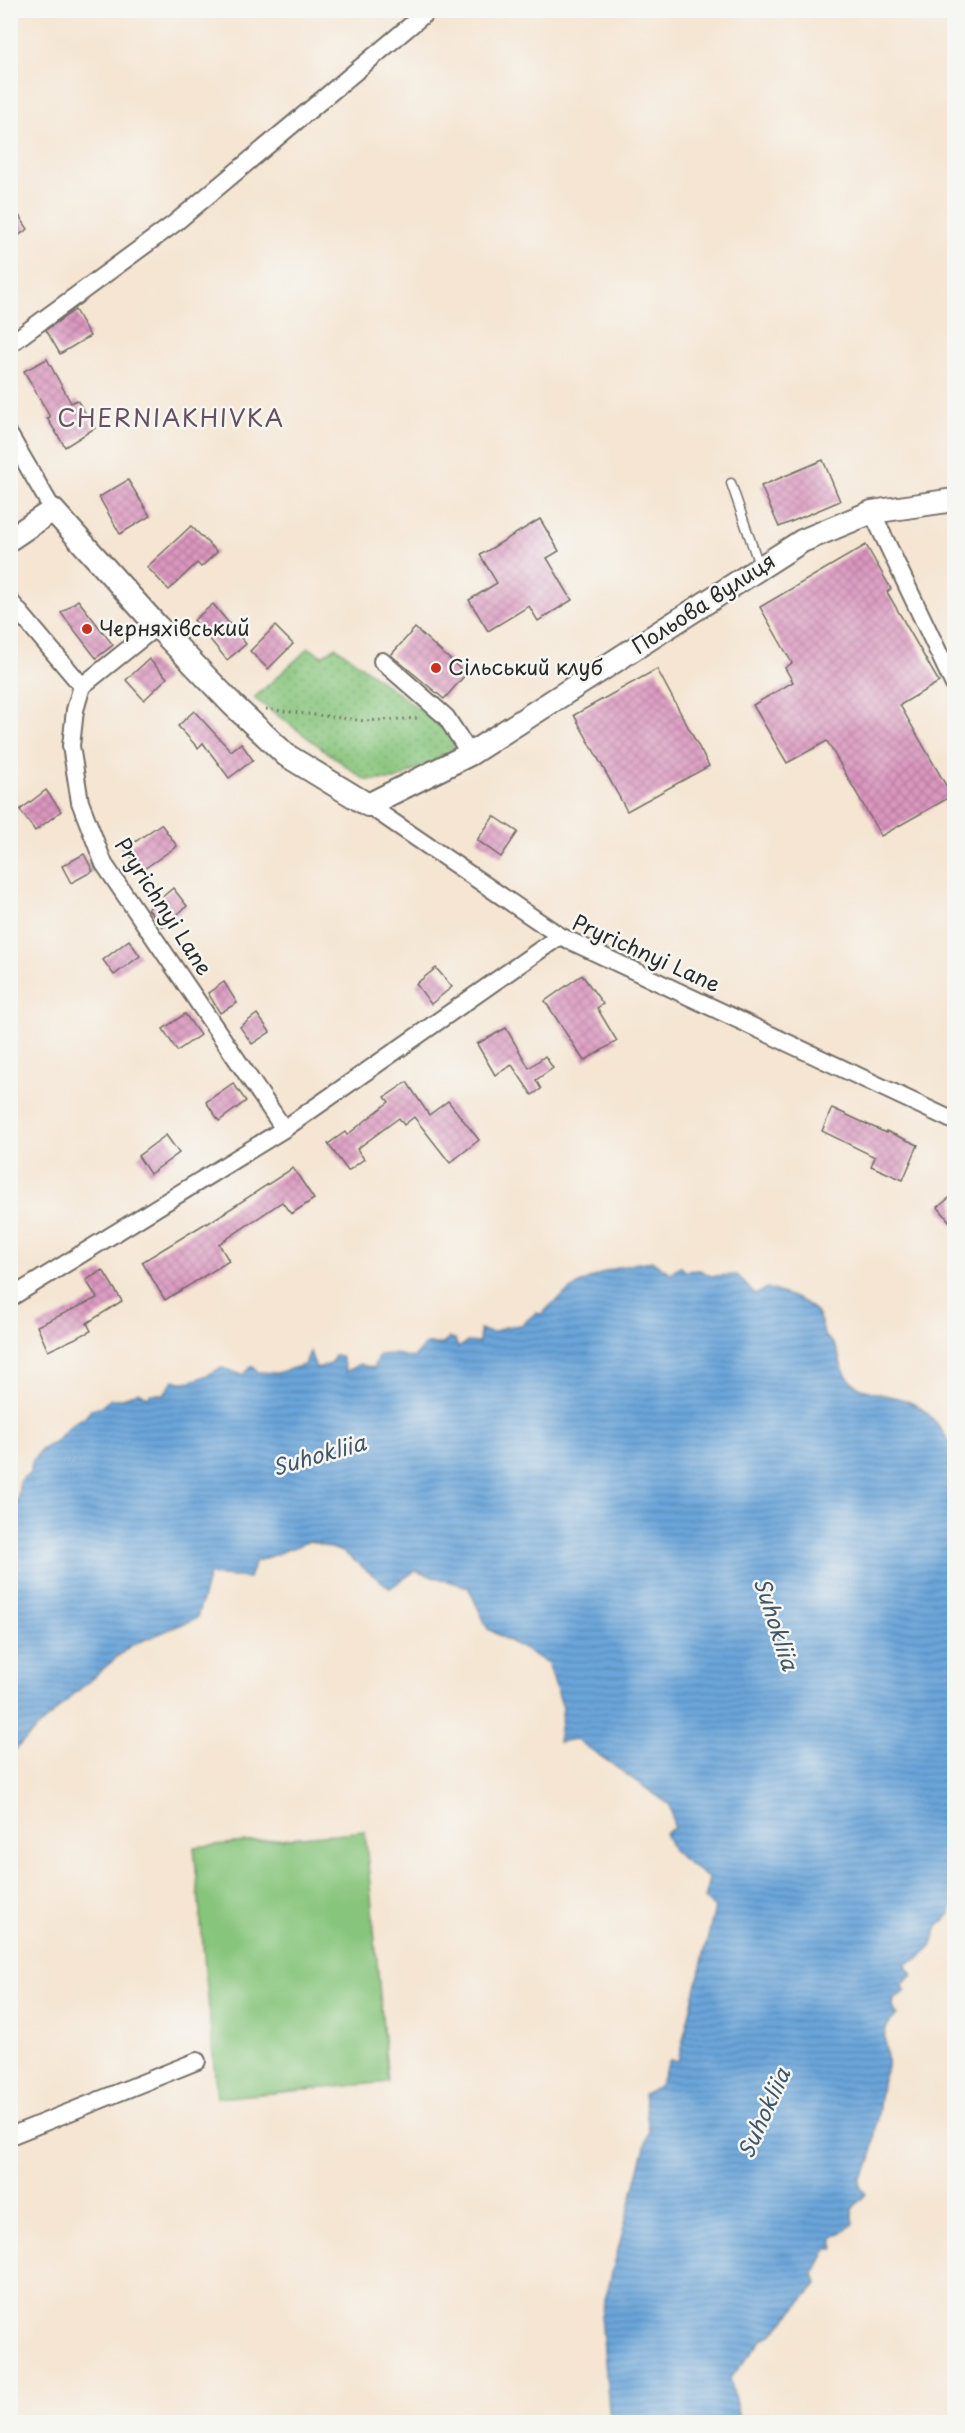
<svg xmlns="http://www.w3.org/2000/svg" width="965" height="2433" font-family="'Playpen Sans',sans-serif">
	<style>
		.park { fill: url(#park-dots); stroke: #597854; stroke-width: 1.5 }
		.pitch { fill: #87c57c; stroke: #597854; stroke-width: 1.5 }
		.water { fill: url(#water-rules); stroke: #4a6882; stroke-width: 1.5 }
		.building { fill: url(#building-cross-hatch) }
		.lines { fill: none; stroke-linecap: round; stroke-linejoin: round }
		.lane-casing { stroke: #726c65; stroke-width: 11 }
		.street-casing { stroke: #726c65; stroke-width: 20 }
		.secondary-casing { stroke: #726c65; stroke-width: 26 }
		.path { stroke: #726c65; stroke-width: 3; stroke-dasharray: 1.5 4.5; stroke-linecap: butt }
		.lane { stroke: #fff; stroke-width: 8 }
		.street { stroke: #fff; stroke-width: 16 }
		.secondary { stroke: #fff; stroke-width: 22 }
		.poi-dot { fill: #c8321e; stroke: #f6f6f2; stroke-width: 2 }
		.labels { text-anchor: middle; stroke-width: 5; stroke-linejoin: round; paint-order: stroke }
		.street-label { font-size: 21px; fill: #2b2b2b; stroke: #f6f6f2 }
		.poi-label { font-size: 21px; fill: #2b2b2b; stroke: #f6f6f2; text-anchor: start }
		.water-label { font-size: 22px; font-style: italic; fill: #415668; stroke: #f6f6f2 }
		.quarter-label { font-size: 24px; letter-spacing: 1.5px; fill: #69505f; stroke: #f6f6f2 }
	</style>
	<defs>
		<pattern id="park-dots" width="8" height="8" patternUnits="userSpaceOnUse" patternTransform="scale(1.5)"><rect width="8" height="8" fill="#87c57c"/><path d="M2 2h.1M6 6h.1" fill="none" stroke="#6fa066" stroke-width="1.8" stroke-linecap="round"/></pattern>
		<pattern id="water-rules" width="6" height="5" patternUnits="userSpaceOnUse" patternTransform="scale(1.5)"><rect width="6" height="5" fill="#6aa5da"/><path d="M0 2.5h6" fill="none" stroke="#5787b1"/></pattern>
		<pattern id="building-cross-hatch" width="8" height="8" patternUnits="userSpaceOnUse" patternTransform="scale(1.5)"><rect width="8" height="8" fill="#db96bf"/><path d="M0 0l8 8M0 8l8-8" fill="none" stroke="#b27b9b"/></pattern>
	</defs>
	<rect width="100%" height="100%" fill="#f6f6f2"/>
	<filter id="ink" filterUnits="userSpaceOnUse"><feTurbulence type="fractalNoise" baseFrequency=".0167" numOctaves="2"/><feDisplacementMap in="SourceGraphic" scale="12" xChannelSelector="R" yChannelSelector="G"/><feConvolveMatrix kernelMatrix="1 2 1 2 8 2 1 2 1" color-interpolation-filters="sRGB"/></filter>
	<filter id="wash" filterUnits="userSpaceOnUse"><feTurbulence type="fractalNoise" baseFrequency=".008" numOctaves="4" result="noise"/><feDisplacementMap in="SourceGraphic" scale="24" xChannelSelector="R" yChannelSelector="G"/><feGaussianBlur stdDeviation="1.35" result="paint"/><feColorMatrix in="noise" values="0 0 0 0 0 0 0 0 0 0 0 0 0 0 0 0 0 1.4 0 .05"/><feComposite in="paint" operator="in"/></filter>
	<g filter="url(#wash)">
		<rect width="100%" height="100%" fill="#f5e5d2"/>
		<!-- park -->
		<path class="park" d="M336,647L451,733L454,751L395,780H365L254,698L309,648L322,656Z"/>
		<!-- pitch -->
		<path class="pitch" d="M365,1831L388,2082L217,2098L194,1847Z"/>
		<!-- water -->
		<path class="water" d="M653,1261L670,1273L680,1266L685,1271L700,1270L711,1276L737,1275L755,1295L767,1288C795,1298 821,1301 824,1336C844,1349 835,1359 846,1375C862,1398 893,1392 914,1404C933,1414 943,1432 954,1449V1902L950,1914L937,1928L931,1947L917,1959L905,1964L913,1975L901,1985L906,1991L894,1999L893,2007L897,2015C870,2038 897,2052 883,2078L871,2161L860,2178V2186L866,2194L852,2209L854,2224L833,2238L835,2249H827L814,2274L817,2284L773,2334L763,2339L730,2378L740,2422H610L601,2315L649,2131L644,2094L658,2087L670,2060L678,2061L715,1908L704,1899L709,1879L674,1852L665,1833L674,1828L670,1805L576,1739L558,1742L563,1708L548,1663L488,1629L468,1587L415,1571L390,1588L343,1552L310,1541L255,1562L249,1578L209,1575L197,1618L130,1646L73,1695L11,1753V1529L15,1517L20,1481L30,1472L33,1460L41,1450L56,1441L73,1423L83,1418L91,1410L102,1406L111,1399H120L139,1392L147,1397L151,1394H164L174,1380C189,1387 208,1374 222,1368L243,1375L252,1366L258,1372L277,1373L304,1365L310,1352L316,1368L331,1364L335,1355L341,1356L346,1372L359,1364L373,1368L379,1355L395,1354L413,1358L426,1344H443L449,1338L455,1339L458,1348L467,1342L479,1343L480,1330L493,1333L504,1327L521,1325L536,1313L542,1314C571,1283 610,1265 653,1261Z"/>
		<g id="blocks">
			<!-- building -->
			<g class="building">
				<path d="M10,202L28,229L10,241Z"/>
				<path d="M75,310L90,336L60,354L46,330Z"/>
				<path d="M47,359L71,403L77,400L95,428L65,447L47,418L50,417L24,371Z"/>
				<path d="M823,460L840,501L779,527L761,486Z"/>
				<path d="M128,480L150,516L120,534L99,497Z"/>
				<path d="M540,519L559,551L547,558L572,600L538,621L529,606L488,631L469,600L497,583L480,555Z"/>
				<path d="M191,526L217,552L201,567L197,563L169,590L147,567Z"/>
				<path d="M866,545L891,589L887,592L939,682L900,705L952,796L881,836L827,741L787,763L753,705L793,682L785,668L792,663L760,607Z"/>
				<path d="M78,600L113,645L96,658L61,613Z"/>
				<path d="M213,604L246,644L227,660L194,620Z"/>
				<path d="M275,626L293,644L268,669L250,651Z"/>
				<path d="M415,628L466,674L444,699L391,655Z"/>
				<path d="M149,659L167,678L144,700L126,680Z"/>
				<path d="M657,669L709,766L627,811L574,715Z"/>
				<path d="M194,711L231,751L241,743L253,760L229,778L203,743L198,748L178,726Z"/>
				<path d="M46,790L61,811L35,831L20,810Z"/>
				<path d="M494,816L518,832L501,857L477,840Z"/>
				<path d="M161,824L177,846L141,871L125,849Z"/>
				<path d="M84,854L93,871L71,883L62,866Z"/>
				<path d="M173,888L187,906L163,927L148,909Z"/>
				<path d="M129,940L140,956L114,975L103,960Z"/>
				<path d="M436,968L452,987L431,1004L416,984Z"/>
				<path d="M582,975L603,1004L597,1008L617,1041L584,1061L545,1001Z"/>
				<path d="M224,982L237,1003L220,1013L208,993Z"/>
				<path d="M185,1014L200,1035L177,1051L163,1029Z"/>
				<path d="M257,1014L270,1032L252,1044L240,1027Z"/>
				<path d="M506,1028L529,1068L545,1056L553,1068L536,1080L541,1089L532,1095L512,1065L495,1075L477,1044Z"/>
				<path d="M407,1082L429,1115L448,1101L479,1140L450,1163L414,1117L404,1125L399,1118L357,1149L364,1159L348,1171L328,1144L345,1132L347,1135L389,1102L385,1097Z"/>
				<path d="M233,1083L246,1101L219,1121L206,1102Z"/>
				<path d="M832,1108L886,1133V1131L918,1145L903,1180L871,1166L875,1157L822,1131Z"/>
				<path d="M166,1135L179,1153L150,1174L138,1156Z"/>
				<path d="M293,1168L314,1199L291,1214L282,1202L219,1244L229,1261L165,1300L142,1262L206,1223L207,1224Z"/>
				<path d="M954,1194V1227L938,1207Z"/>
				<path d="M103,1270L122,1301L87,1323L91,1331L48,1351L37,1326L97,1298L86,1280Z"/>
			</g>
		</g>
	</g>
	<g filter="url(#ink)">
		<use href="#blocks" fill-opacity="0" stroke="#726c65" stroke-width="1.5"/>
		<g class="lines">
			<defs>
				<path id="lane" d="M731,483L760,568"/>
				<g id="street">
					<path d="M10,344L175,223L429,10"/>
					<path d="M10,436L53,510"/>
					<path d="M872,512L954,685"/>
					<path d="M10,601L82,686"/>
					<path d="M382,661L446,717L470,754"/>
					<path d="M82,686L75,710L71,746L80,802L104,864L284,1129L560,936L954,1121"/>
					<path d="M82,686L157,626"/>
					<path d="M368,805L560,936"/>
					<path d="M10,1298L284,1129"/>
					<path d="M10,2136L197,2061"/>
				</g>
				<path id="secondary" d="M10,539L53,510L157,626L233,705L286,755L368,805L470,754L802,541L872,512L954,500"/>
			</defs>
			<!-- lane casing -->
			<use href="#lane" class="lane-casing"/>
			<!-- street casing -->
			<use href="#street" class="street-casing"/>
			<!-- secondary casing -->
			<use href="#secondary" class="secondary-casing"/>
			<!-- path -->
			<path class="path" d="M266,709L366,721L421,718"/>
			<!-- lane -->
			<use href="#lane" class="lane"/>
			<!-- street -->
			<use href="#street" class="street"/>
			<!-- secondary -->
			<use href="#secondary" class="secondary"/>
		</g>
	</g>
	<!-- markers -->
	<g class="poi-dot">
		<circle cx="87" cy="629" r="6"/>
		<circle cx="436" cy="668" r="6"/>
	</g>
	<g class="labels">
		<!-- street labels -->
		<g class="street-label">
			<text transform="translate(704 604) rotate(-33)" y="7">Польова вулиця</text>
			<text transform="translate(163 907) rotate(57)" y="7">Pryrichnyi Lane</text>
			<text transform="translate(646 954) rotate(24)" y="7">Pryrichnyi Lane</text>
		</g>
		<!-- poi labels -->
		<g class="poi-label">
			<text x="99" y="636">Черняхівський</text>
			<text x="448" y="675">Сільський клуб</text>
		</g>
		<!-- water labels -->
		<g class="water-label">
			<text transform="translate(319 1455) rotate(-16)" y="8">Suhokliia</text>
			<text transform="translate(776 1624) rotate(72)" y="8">Suhokliia</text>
			<text transform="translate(764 2113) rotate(-66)" y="8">Suhokliia</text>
		</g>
		<!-- quarter labels -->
		<g class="quarter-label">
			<text x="171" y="427">CHERNIAKHIVKA</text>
		</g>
	</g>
	<!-- margin -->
	<rect width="965" height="2433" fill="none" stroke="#f6f6f2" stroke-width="36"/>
</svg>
